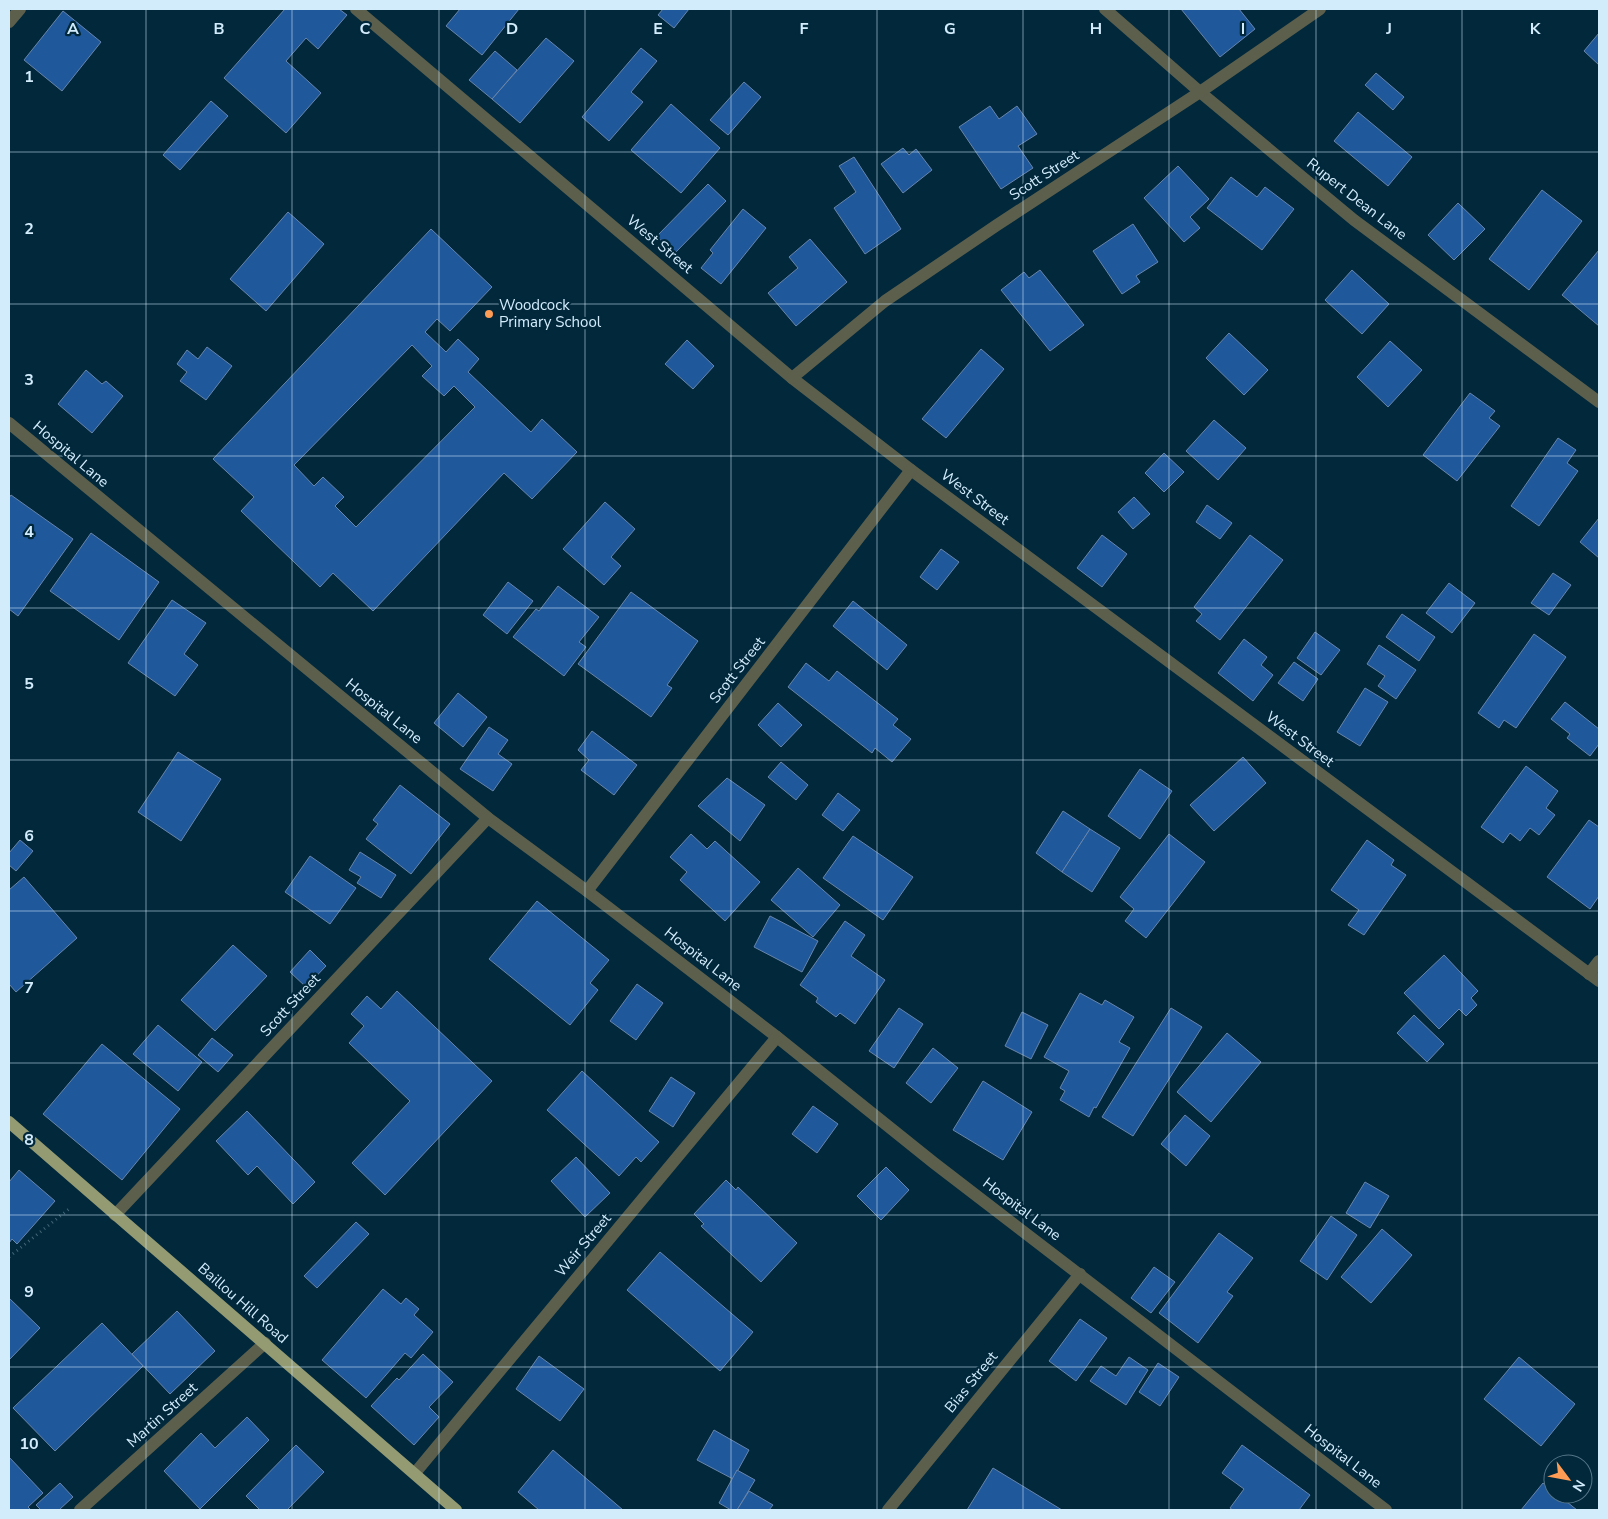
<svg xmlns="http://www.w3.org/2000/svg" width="1608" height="1519" font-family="'Nunito Sans',sans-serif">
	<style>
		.building { fill: #1f589b; stroke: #6885ac; fill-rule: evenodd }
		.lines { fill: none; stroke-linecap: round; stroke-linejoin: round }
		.path { stroke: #446678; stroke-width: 3; stroke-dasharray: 1 4; stroke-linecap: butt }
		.minor { stroke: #5c5f4c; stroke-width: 12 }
		.primary { stroke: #949a71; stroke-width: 12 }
		.grid { fill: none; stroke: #d3ecfc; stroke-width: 1; stroke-opacity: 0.55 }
		.poi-dot { fill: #fd9c55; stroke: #01283b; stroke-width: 2 }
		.labels { text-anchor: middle; stroke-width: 4.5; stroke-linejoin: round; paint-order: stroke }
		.street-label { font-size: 15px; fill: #d3ecfc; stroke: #01283b }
		.poi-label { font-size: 15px; fill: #d3ecfc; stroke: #01283b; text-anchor: start }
		.grid-label { font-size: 16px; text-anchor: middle; font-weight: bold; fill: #d3ecfc; stroke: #01283b; stroke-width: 4.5; stroke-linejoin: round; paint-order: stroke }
	</style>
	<rect width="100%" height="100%" fill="#01283b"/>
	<!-- building -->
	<g class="building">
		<path d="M285,9H339L347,15L318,49L306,38L286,61L321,93L286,133L224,78Z"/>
		<path d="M460,9H519L482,55L446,26Z"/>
		<path d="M663,9H689L674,28L658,15Z"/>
		<path d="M1181,9H1239L1255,29L1220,57Z"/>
		<path d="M63,11L101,42L62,91L24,60Z"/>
		<path d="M1599,33V65L1584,51Z"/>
		<path d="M546,38L574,61L520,123L492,99Z"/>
		<path d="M641,48L657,61L631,92L643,102L609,141L582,117Z"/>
		<path d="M495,51L517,70L492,99L469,80Z"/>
		<path d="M1376,73L1404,97L1393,110L1365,85Z"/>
		<path d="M744,82L761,97L728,135L710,120Z"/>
		<path d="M211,101L228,116L180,170L163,155Z"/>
		<path d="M671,104L720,148L681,193L631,150Z"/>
		<path d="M990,106L999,119L1017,106L1037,134L1018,146L1033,168L1001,189L959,127Z"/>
		<path d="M1358,112L1412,157L1388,186L1334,141Z"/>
		<path d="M903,148L909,155L916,149L932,170L903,193L881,164Z"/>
		<path d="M854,157L901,229L865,254L834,208L856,192L839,166Z"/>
		<path d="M1178,166L1209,199L1190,217L1200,228L1184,242L1144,198Z"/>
		<path d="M1231,177L1257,197L1265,187L1294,209L1262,250L1207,208Z"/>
		<path d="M708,184L726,201L674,254L657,236Z"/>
		<path d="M1542,190L1582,221L1529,290L1489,259Z"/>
		<path d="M1458,203L1485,229L1454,260L1428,235Z"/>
		<path d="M743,209L766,228L721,284L701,268L713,253L710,250Z"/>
		<path d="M288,212L324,244L266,311L230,279Z"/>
		<path d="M1133,224L1158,262L1136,276L1140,282L1122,294L1093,251Z"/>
		<path d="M431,229L492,287L450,331L437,319L425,332L446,352L458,339L479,359L468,372L531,432L542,419L577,452L532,499L504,473L373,611L333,573L320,587L241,511L254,497L213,459ZM412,345L432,366L422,376L444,396L454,386L475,407L356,527L335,506L344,497L323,477L314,486L294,465Z"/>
		<path d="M810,239L847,282L796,326L768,293L798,268L789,257Z"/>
		<path d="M1599,250V326L1562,295Z"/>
		<path d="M1040,270L1084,325L1050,351L1001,290L1024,272L1029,278Z"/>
		<path d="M1352,270L1389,304L1362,334L1325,300Z"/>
		<path d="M1229,333L1268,370L1244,395L1206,358Z"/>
		<path d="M687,340L714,366L693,389L665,364Z"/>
		<path d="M1390,341L1422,370L1388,407L1357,377Z"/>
		<path d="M207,347L232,366L206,400L180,381L187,372L177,364L187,350L198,359Z"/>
		<path d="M981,349L1004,369L946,438L922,419Z"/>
		<path d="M86,370L102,384L106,381L123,396L92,433L58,404Z"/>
		<path d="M1470,393L1495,411L1489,418L1500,426L1457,481L1423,455Z"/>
		<path d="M1214,420L1246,448L1218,480L1186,451Z"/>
		<path d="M1558,438L1576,450L1567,463L1578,471L1539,526L1511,506Z"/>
		<path d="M1164,453L1184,472L1164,492L1145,473Z"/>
		<path d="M11,495L73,539L18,616L9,609V498Z"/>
		<path d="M1134,497L1150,514L1133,529L1118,512Z"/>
		<path d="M605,502L635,529L611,557L621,566L604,585L563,549Z"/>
		<path d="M1207,505L1232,523L1220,539L1196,522Z"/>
		<path d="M1599,518V558L1580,542Z"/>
		<path d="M91,533L159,582L119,640L50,591Z"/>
		<path d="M1102,535L1127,554L1102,587L1077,568Z"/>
		<path d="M1250,535L1283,560L1220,640L1196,621L1202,614L1194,607Z"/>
		<path d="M941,549L959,562L937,590L920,577Z"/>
		<path d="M1553,573L1571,585L1549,615L1531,603Z"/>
		<path d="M508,582L533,601L507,634L483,615Z"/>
		<path d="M1449,583L1475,603L1452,633L1426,613Z"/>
		<path d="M558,586L599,617L579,642L586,647L564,676L513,637L536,609L539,611Z"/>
		<path d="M631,592L698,641L667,685L672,688L651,717L578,664Z"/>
		<path d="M172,600L206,623L184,654L198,665L175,696L128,663Z"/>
		<path d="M853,601L907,645L887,670L833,626Z"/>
		<path d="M1402,614L1435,637L1419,661L1386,637Z"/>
		<path d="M1315,632L1340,650L1321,675L1297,658Z"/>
		<path d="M1534,634L1566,657L1516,728L1504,720L1499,728L1478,713Z"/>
		<path d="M1244,639L1267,657L1261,665L1273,675L1253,701L1218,673Z"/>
		<path d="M1379,645L1416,670L1396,699L1378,686L1385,676L1367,664Z"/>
		<path d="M1294,662L1318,679L1303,701L1278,683Z"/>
		<path d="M806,663L829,681L837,671L898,719L893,725L911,739L892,762L875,748L872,753L788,687Z"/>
		<path d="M1365,688L1388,702L1360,746L1337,732Z"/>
		<path d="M458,693L487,717L463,747L434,723Z"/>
		<path d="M1565,702L1599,729V744L1590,756L1567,738L1570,734L1551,719Z"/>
		<path d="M778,703L802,725L781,747L758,725Z"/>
		<path d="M489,727L508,740L498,754L512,764L493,791L460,769Z"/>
		<path d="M592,731L637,765L614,795L581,770L589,760L578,750Z"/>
		<path d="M178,752L221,779L181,841L138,812Z"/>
		<path d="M1243,757L1266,783L1214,831L1190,805Z"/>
		<path d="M781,762L808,785L796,800L768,777Z"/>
		<path d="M1526,766L1558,791L1546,808L1555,815L1539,835L1530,828L1520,841L1510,833L1503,843L1481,827Z"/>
		<path d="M1140,769L1172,791L1140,839L1108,816Z"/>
		<path d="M727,778L765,805L740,841L698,806Z"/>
		<path d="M400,785L450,824L411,874L366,839L378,824L373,820Z"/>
		<path d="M838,793L860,810L843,831L822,815Z"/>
		<path d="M1063,811L1090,829L1062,872L1036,853Z"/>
		<path d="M1589,820L1599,827V896L1590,909L1547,877Z"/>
		<path d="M1090,829L1120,848L1092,892L1062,872Z"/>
		<path d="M691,834L707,849L715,841L760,882L725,921L680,880L687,872L670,857Z"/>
		<path d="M1169,834L1205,862L1146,938L1125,921L1134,909L1120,897Z"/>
		<path d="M853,836L913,877L883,920L823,878Z"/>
		<path d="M20,840L33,851L16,871L9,865V853Z"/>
		<path d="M1367,840L1394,860L1391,865L1406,875L1364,935L1348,925L1359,910L1331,890Z"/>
		<path d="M360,852L396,875L381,898L357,883L361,877L349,870Z"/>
		<path d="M310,856L356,888L330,924L285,892Z"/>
		<path d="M798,868L840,905L813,937L771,900Z"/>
		<path d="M24,877L77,938L16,992L9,984V890Z"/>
		<path d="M537,901L609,960L590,983L598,990L570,1025L489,959Z"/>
		<path d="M770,916L818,941L802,972L754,947Z"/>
		<path d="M845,921L865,935L851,956L885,980L855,1024L840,1013L836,1017L816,1002L818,998L800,985Z"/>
		<path d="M233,945L267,976L215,1031L181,1000Z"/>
		<path d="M310,950L326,966L306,987L290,972Z"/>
		<path d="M1444,955L1478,991L1471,998L1477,1005L1466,1016L1459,1009L1439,1029L1404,993Z"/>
		<path d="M637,984L663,1003L636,1040L610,1021Z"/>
		<path d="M397,991L492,1081L385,1195L352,1163L410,1101L349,1043L364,1026L351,1014L367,996L381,1009Z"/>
		<path d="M1080,993L1102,1005L1105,1000L1134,1017L1119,1042L1130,1048L1096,1108L1094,1107L1089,1117L1060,1100L1065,1091L1060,1088L1069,1071L1044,1057Z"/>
		<path d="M899,1008L923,1024L894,1068L869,1051Z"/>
		<path d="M1171,1008L1202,1027L1133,1136L1102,1117Z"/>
		<path d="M1022,1012L1048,1025L1031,1059L1005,1046Z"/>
		<path d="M1414,1015L1444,1044L1427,1062L1397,1033Z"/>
		<path d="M158,1025L202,1062L178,1091L133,1054Z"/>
		<path d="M1227,1033L1261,1062L1211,1122L1177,1092Z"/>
		<path d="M212,1038L233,1055L218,1072L198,1055Z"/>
		<path d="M102,1044L180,1109L122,1180L43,1114Z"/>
		<path d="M933,1048L958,1068L931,1103L906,1083Z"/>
		<path d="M582,1071L659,1142L641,1162L636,1157L619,1176L547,1110Z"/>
		<path d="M671,1077L695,1093L673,1127L649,1111Z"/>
		<path d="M983,1081L1032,1112L1003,1160L953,1130Z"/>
		<path d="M813,1106L838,1124L817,1153L792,1134Z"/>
		<path d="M247,1111L315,1182L293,1204L257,1166L248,1175L216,1141Z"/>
		<path d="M1185,1115L1210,1136L1186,1166L1161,1144Z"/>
		<path d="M576,1157L610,1193L585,1217L551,1181Z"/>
		<path d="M886,1167L909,1190L881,1220L857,1196Z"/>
		<path d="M19,1170L55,1201L17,1244L12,1239L9,1243V1182Z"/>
		<path d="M726,1180L736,1190L738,1187L797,1243L761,1282L701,1226L704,1224L694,1214Z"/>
		<path d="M1365,1182L1389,1196L1370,1228L1346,1213Z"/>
		<path d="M1331,1216L1357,1235L1327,1280L1300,1261Z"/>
		<path d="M356,1222L369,1234L317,1288L304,1276Z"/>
		<path d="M1382,1229L1412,1255L1371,1303L1341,1277Z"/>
		<path d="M1219,1233L1253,1258L1227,1292L1233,1296L1198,1343L1159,1313Z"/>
		<path d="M660,1252L753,1332L720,1371L627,1290Z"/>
		<path d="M1154,1267L1175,1282L1151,1313L1131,1298Z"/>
		<path d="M383,1289L401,1304L406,1298L419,1309L414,1315L433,1332L411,1358L405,1353L366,1398L322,1360Z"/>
		<path d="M9,1298L40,1328L9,1360Z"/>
		<path d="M177,1311L215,1351L170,1394L132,1354Z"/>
		<path d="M1080,1319L1107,1338L1076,1381L1049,1361Z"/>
		<path d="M102,1323L143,1366L55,1451L13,1408Z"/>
		<path d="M423,1354L453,1382L429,1407L439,1417L414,1445L371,1406L397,1378L399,1380Z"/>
		<path d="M539,1356L584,1389L560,1421L516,1389Z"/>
		<path d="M1129,1357L1148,1370L1126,1405L1090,1381L1101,1366L1116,1376Z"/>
		<path d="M1519,1357L1575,1404L1541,1446L1484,1399Z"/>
		<path d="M1158,1363L1179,1377L1160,1406L1139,1392Z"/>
		<path d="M247,1417L269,1440L200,1509L164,1471L201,1433L215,1448Z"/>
		<path d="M714,1430L749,1450L733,1479L697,1460Z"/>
		<path d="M296,1445L324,1472L287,1510H260L246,1496Z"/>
		<path d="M1242,1445L1310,1495L1299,1510H1233L1230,1508L1244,1489L1222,1473Z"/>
		<path d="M553,1450L623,1510H539L518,1492Z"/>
		<path d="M9,1457L43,1493L28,1507L31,1510H9Z"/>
		<path d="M993,1468L1062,1510H967Z"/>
		<path d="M737,1470L755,1480L737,1510H731L719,1503Z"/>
		<path d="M60,1483L73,1497L59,1510H41L36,1505Z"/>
		<path d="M1543,1483L1553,1491V1494H1557L1577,1510H1521Z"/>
		<path d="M749,1491L773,1505L769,1510H737Z"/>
	</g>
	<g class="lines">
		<!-- path -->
		<path class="path" d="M9,1257L69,1209"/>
		<!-- minor -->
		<g class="minor">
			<path d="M356,9L792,378L911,470L1599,981"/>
			<path d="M1105,9L1200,92L1354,220L1599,402"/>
			<path d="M9,22L20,9"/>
			<path d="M792,378L885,301L997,225L1200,92L1320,9"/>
			<path d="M9,423L488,818L587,891L777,1037L934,1163L1386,1510"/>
			<path d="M587,891L911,470"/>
			<path d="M1589,974L1599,961"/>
			<path d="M115,1215L488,818"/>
			<path d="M415,1473L777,1037"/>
			<path d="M80,1510L265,1343"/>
			<path d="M888,1510L1080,1274"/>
		</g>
		<!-- primary -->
		<path class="primary" d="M9,1122L456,1510"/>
	</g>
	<!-- grid -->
	<path class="grid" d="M146,9V1510M292,9V1510M439,9V1510M585,9V1510M731,9V1510M877,9V1510M1023,9V1510M1169,9V1510M1316,9V1510M1462,9V1510M9,152H1599M9,304H1599M9,456H1599M9,608H1599M9,760H1599M9,911H1599M9,1063H1599M9,1215H1599M9,1367H1599"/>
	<!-- markers -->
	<circle class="poi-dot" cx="489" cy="314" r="5"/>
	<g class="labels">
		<!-- street labels -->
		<g class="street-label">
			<text transform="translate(1044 175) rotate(-33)" y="5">Scott Street</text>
			<text transform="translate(1357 199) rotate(38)" y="5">Rupert Dean Lane</text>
			<text transform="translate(660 244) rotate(40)" y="5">West Street</text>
			<text transform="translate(71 454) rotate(40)" y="5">Hospital Lane</text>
			<text transform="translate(975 497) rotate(37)" y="5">West Street</text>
			<text transform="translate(737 670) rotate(-52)" y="5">Scott Street</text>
			<text transform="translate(384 711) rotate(39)" y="5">Hospital Lane</text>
			<text transform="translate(1300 739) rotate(37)" y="5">West Street</text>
			<text transform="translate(703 959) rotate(38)" y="5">Hospital Lane</text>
			<text transform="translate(290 1005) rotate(-47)" y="5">Scott Street</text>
			<text transform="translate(1022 1209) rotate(37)" y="5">Hospital Lane</text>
			<text transform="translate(583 1245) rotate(-50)" y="5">Weir Street</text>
			<text transform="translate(243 1303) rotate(41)" y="5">Baillou Hill Road</text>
			<text transform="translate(971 1382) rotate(-51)" y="5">Bias Street</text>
			<text transform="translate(162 1415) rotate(-42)" y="5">Martin Street</text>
			<text transform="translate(1343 1456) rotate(38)" y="5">Hospital Lane</text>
		</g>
		<!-- poi labels -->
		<g class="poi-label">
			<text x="499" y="310">Woodcock<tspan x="499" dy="17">Primary School</tspan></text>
		</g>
	</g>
	<g class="grid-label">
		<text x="73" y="34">A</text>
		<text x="219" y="34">B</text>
		<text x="365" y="34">C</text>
		<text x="512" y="34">D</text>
		<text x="658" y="34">E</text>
		<text x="804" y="34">F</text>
		<text x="950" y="34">G</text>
		<text x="1096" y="34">H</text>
		<text x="1243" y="34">I</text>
		<text x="1389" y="34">J</text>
		<text x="1535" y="34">K</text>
		<text x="29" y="82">1</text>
		<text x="29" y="234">2</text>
		<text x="29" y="385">3</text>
		<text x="29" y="537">4</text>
		<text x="29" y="689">5</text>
		<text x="29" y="841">6</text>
		<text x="29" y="993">7</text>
		<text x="29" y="1145">8</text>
		<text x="29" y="1297">9</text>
		<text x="29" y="1449">10</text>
	</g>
	<!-- border -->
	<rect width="1608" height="1519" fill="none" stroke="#d3ecfc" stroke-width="20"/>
	<!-- north arrow -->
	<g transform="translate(1568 1479) rotate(122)"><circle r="24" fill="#01283b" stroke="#557688"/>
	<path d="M0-4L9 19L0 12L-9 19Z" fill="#fd9c55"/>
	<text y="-8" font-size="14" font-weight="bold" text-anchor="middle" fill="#d3ecfc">N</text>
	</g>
</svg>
